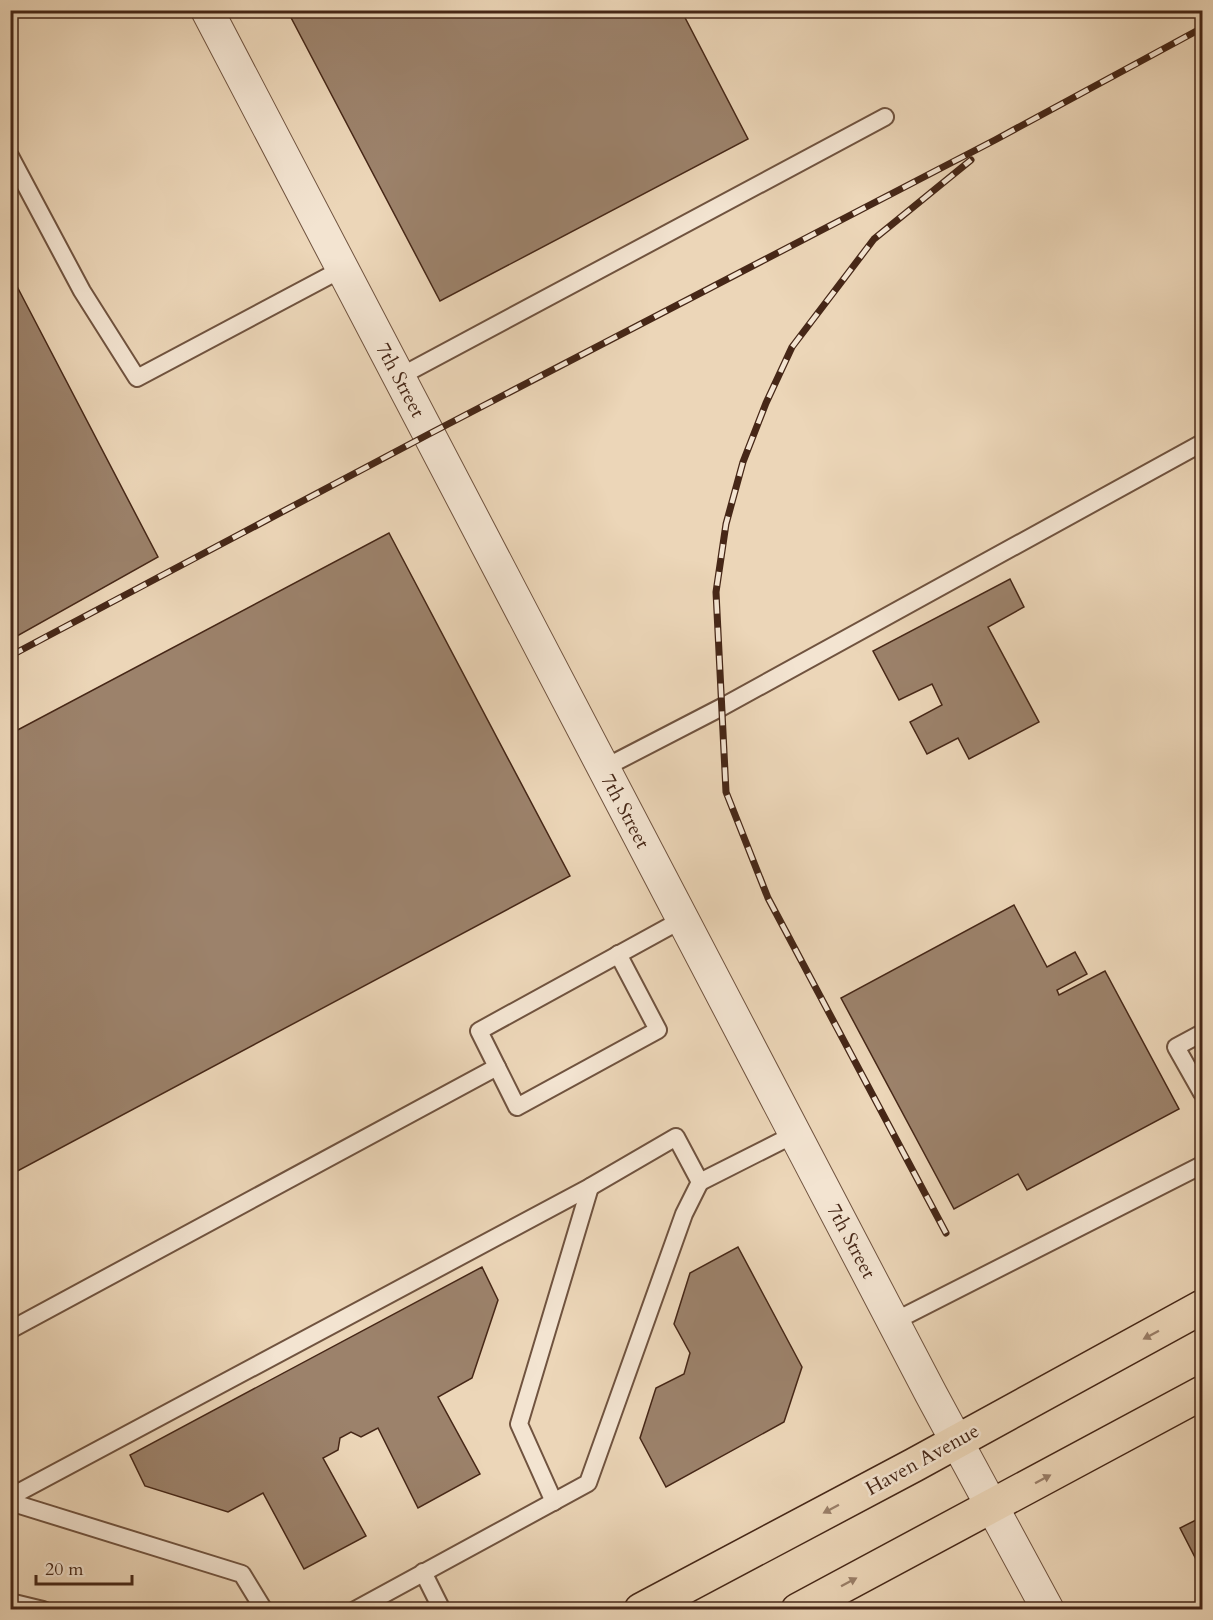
<svg xmlns="http://www.w3.org/2000/svg" width="1213" height="1620" font-family="Cardo,serif">
	<style>
		.building { fill: #9c826b; stroke: #462717; stroke-width: 1.5 }
		.lines { fill: none; stroke-linecap: round; stroke-linejoin: round }
		.lane-casing { stroke: #70533f; stroke-width: 20 }
		.street-casing { stroke: #70533f; stroke-width: 34 }
		.primary-casing { stroke: #462717; stroke-width: 36 }
		.lane { stroke: #f3e4d1; stroke-width: 16 }
		.street { stroke: #f3e4d1; stroke-width: 32 }
		.primary { stroke: #ecd6b8; stroke-width: 33 }
		.rail-casing { stroke: #462717; stroke-width: 7 }
		.rail { stroke: #f3e4d1; stroke-width: 4.5; stroke-dasharray: 14; stroke-linecap: butt }
		.oneway { fill: #997e68 }
		.labels { text-anchor: middle; stroke-width: 5; stroke-linejoin: round; paint-order: stroke }
		.street-label { font-size: 20px; fill: #462717; stroke: #f3e4d1 }
	</style>
	<rect width="100%" height="100%" fill="#ecd6b8"/>
	<filter id="stains"><feTurbulence type="fractalNoise" baseFrequency=".00333" numOctaves="4"/><feColorMatrix values="0 0 0 0 .2 0 0 0 0 .09 0 0 0 0 .02 0 0 0 .5 -.17"/></filter>
	<radialGradient id="worn" r=".72"><stop offset=".6" stop-color="#630" stop-opacity="0"/><stop offset="1" stop-color="#630" stop-opacity=".3"/></radialGradient>
	<!-- building -->
	<g class="building">
		<path d="M287,10H681L748,139L440,301Z"/>
		<path d="M10,273L158,557L10,640Z"/>
		<path d="M389,533L570,876L10,1175V734Z"/>
		<path d="M1010,579L1024,607L988,627L1039,722L969,759L958,738L927,754L910,722L942,705L932,684L899,700L873,651Z"/>
		<path d="M1014,905L1047,967L1075,952L1087,974L1057,990L1059,995L1105,971L1179,1109L1027,1190L1018,1174L954,1209L841,998Z"/>
		<path d="M738,1247L802,1367L784,1422L666,1487L640,1438L656,1388L684,1374L690,1353L674,1324L690,1273Z"/>
		<path d="M482,1267L498,1300L472,1378L438,1397L480,1474L418,1508L378,1428L361,1437L351,1432L340,1438L338,1450L323,1458L366,1536L304,1569L263,1493L228,1512L145,1486L130,1455Z"/>
		<path d="M1202,1517V1571L1180,1528Z"/>
	</g>
	<g class="lines">
		<defs>
			<g id="lane">
				<path d="M10,156L82,291L137,378L342,269"/>
				<path d="M399,377L885,117"/>
				<path d="M604,768L722,707L1202,443"/>
				<path d="M1202,1033L1176,1047L1202,1093"/>
				<path d="M497,1067L517,1107L658,1030L618,954"/>
				<path d="M700,1182L795,1134"/>
				<path d="M893,1322L1202,1165"/>
				<path d="M10,1330L497,1067L479,1031L683,919"/>
				<path d="M10,1497L590,1187L676,1137L700,1182L684,1214L588,1483L355,1610"/>
				<path d="M10,1502L242,1574L264,1610"/>
				<path d="M554,1502L519,1424L590,1187"/>
				<path d="M423,1572L442,1610"/>
				<path d="M10,1602L43,1610"/>
			</g>
			<path id="street" d="M207,10L931,1394L1048,1610"/>
			<g id="primary">
				<path d="M641,1610L914,1465L1202,1307"/>
				<path d="M798,1610L1202,1393"/>
			</g>
		</defs>
		<!-- lane casing -->
		<use href="#lane" class="lane-casing"/>
		<!-- street casing -->
		<use href="#street" class="street-casing"/>
		<!-- primary casing -->
		<use href="#primary" class="primary-casing"/>
		<!-- lane -->
		<use href="#lane" class="lane"/>
		<!-- street -->
		<use href="#street" class="street"/>
		<!-- primary -->
		<use href="#primary" class="primary"/>
		<defs>
			<g id="rail">
				<path d="M10,656L429,434L995,140L1202,28"/>
				<path d="M946,1233L768,898L726,792L716,592L726,524L743,462L766,403L792,347L874,239L971,160"/>
			</g>
		</defs>
		<!-- rail casing -->
		<use href="#rail" class="rail-casing"/>
		<!-- rail -->
		<use href="#rail" class="rail"/>
	</g>
	<!-- one-way arrows -->
	<defs><path id="oneway-solid" d="M-6-.8H1V-3.2L6.5 0L1 3.2V.8H-6Z" transform="scale(1.5)"/></defs>
	<g class="oneway">
		<use href="#oneway-solid" transform="translate(1151 1335) rotate(152)"/>
		<use href="#oneway-solid" transform="translate(1043 1479) rotate(-28)"/>
		<use href="#oneway-solid" transform="translate(831 1509) rotate(152)"/>
		<use href="#oneway-solid" transform="translate(849 1582) rotate(-28)"/>
	</g>
	<g class="labels">
		<!-- street labels -->
		<g class="street-label">
			<text transform="translate(401 380) rotate(62)" y="7">7th Street</text>
			<text transform="translate(626 811) rotate(62)" y="7">7th Street</text>
			<text transform="translate(852 1241) rotate(62)" y="7">7th Street</text>
			<text transform="translate(922 1459) rotate(-29)" y="7">Haven Avenue</text>
		</g>
	</g>
	<!-- margin -->
	<rect width="1213" height="1620" fill="none" stroke="#ecd6b8" stroke-width="36"/>
	<rect x="12" y="12" width="1189" height="1596" fill="none" stroke="#462717" stroke-width="3"/>
	<rect x="18" y="18" width="1177" height="1584" fill="none" stroke="#462717" stroke-width="1.5"/>
	<!-- scale -->
	<path d="M36 1575v9h96v-9" fill="none" stroke="#462717" stroke-width="3"/>
	<text x="45" y="1575" font-size="18" fill="#462717" stroke="#f3e4d1" stroke-width="4.5" paint-order="stroke">20 m</text>
	<rect width="100%" height="100%" filter="url(#stains)"/>
	<rect width="100%" height="100%" fill="url(#worn)"/>
</svg>
